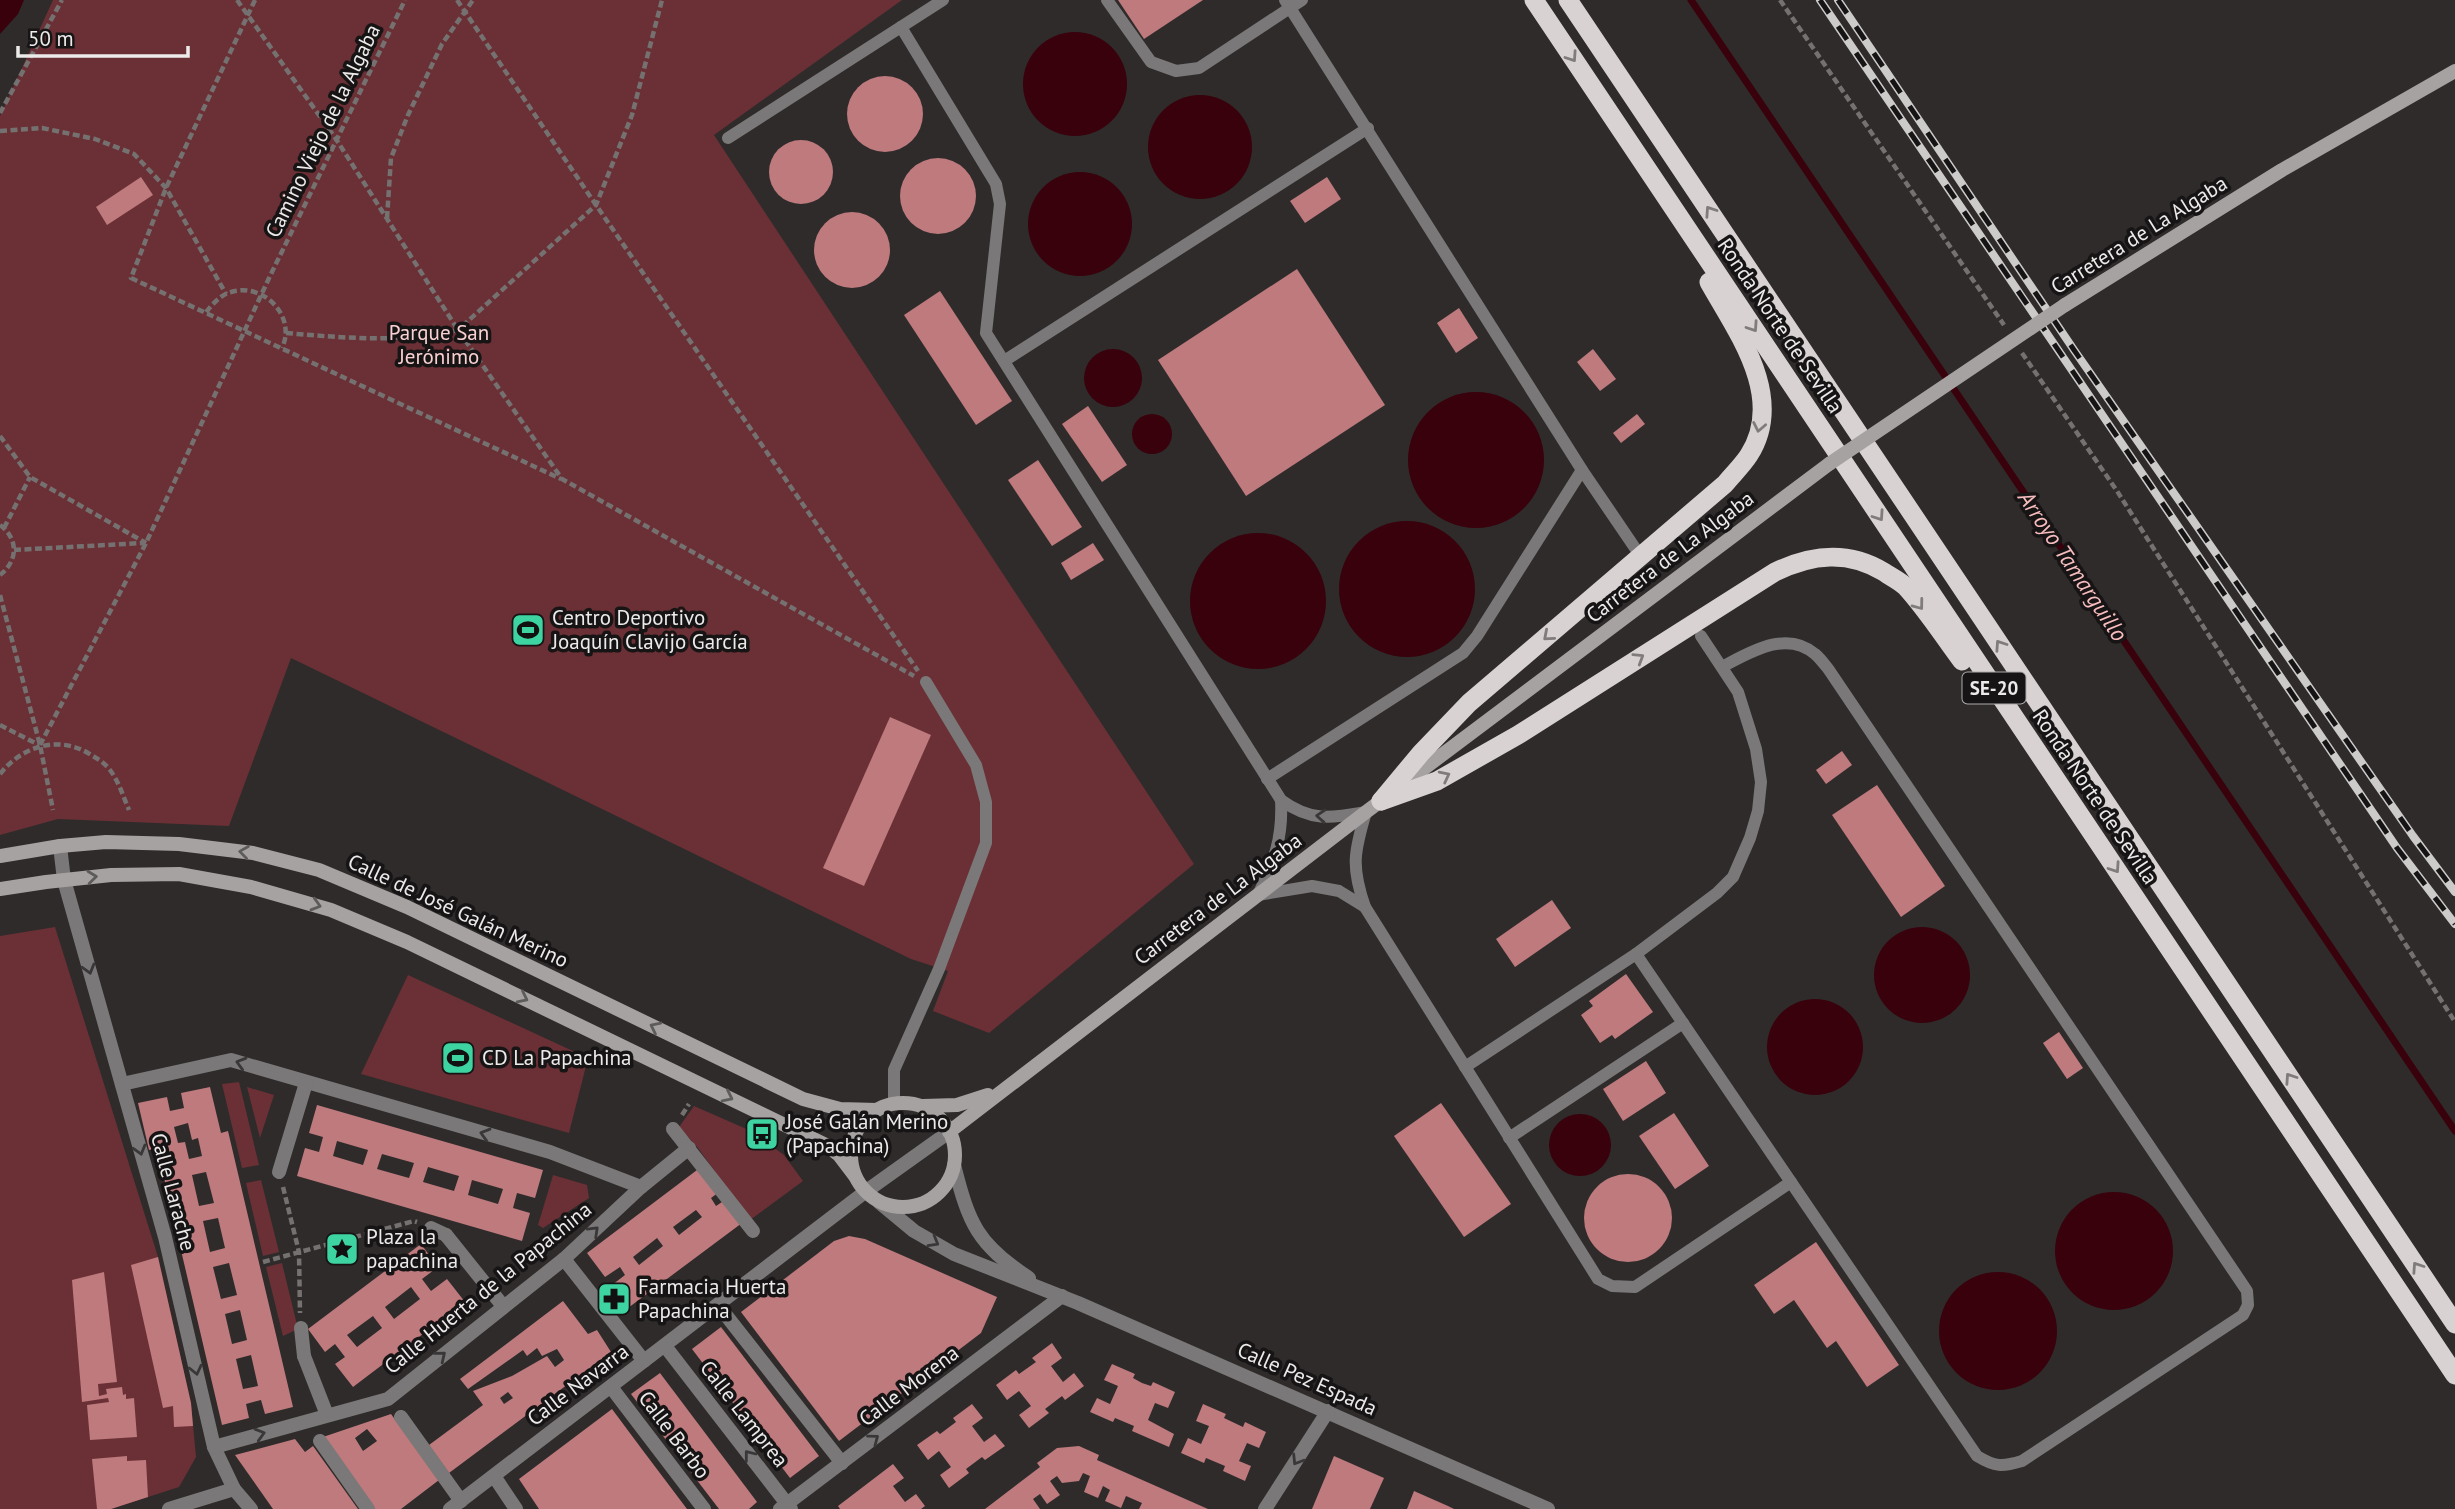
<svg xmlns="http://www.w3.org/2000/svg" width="2455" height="1509" font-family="'PT Sans',sans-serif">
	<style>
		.green { fill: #6a3035 }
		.water { fill: #39010c }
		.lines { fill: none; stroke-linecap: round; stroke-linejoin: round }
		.stream { stroke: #39010c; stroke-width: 7 }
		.building { fill: #be7a7d; fill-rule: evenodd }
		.path { stroke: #757171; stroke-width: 4.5; stroke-dasharray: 7 3.5; stroke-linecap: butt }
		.service { stroke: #7a7878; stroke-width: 12 }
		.pedestrian { stroke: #7a7878; stroke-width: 14 }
		.minor { stroke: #7a7878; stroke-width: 14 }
		.tertiary { stroke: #7a7878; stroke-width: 14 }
		.secondary { stroke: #a6a2a2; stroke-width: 14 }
		.trunk { stroke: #d8d2d2; stroke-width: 19 }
		.rail-casing { stroke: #cdcaca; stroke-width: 8 }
		.rail { stroke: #161414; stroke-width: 5; stroke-dasharray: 16; stroke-linecap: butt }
		.secondary-bridge { stroke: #a6a2a2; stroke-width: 14 }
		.oneway { stroke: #817c7c }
		.oneway2 { stroke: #393737 }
		.oneway3 { stroke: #5e5b5b }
		.labels { text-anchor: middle; stroke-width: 7; stroke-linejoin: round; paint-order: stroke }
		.shield { fill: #161414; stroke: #acaaaa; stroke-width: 2 }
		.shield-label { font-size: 19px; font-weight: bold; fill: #edeaea }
		.street-label { font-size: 21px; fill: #edeaea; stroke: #161414 }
		.park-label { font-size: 21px; fill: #fad1d2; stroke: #161414 }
		.poi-label { font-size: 21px; fill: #edeaea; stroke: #161414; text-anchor: start }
		.water-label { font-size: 23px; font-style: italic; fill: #f7bcbe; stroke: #161414 }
	</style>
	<rect width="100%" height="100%" fill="#2f2b2b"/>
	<!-- green -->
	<g class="green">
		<path d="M53,0H902L714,135L1194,864L989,1033L933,1011L948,971L911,959L291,658L229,826L58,819L0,835V116Z"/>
		<path d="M55,927L158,1257L191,1403L196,1457L179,1487L111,1509H0V936Z"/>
		<path d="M408,975L588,1058L569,1133L361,1074Z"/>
		<path d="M239,1082L259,1165L242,1168L222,1084Z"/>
		<path d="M247,1087L274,1095L260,1138Z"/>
		<path d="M694,1106L751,1131L784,1155L803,1181L750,1220L698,1148L679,1127Z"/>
		<path d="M553,1175L587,1185L589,1198L543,1228L538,1225Z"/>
		<path d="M261,1180L279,1252L263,1256L246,1183Z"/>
		<path d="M282,1263L298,1329L283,1336L266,1267Z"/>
	</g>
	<!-- water -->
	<g class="water">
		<path d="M0,0H24L18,14L0,34Z"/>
		<circle cx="1075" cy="84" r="52"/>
		<circle cx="1200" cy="147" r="52"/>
		<circle cx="1080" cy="224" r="52"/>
		<circle cx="1113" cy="378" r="29"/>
		<circle cx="1476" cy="460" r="68"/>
		<circle cx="1152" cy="434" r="20"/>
		<circle cx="1407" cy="589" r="68"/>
		<circle cx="1258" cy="601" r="68"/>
		<circle cx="1922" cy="975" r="48"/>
		<circle cx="1815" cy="1047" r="48"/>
		<circle cx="1580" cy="1145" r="31"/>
		<circle cx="2114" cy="1251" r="59"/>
		<circle cx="1998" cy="1331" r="59"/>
	</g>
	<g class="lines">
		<!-- stream -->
		<path class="stream" d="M1691,0L2455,1131"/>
	</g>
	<!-- building -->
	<g class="building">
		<path d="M1118,0H1203L1144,39Z"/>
		<circle cx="885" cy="114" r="38"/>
		<circle cx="801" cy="172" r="32"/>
		<circle cx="938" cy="196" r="38"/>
		<path d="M141,177L153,195L107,225L96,207Z"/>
		<path d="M1327,177L1341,199L1305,223L1290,201Z"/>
		<circle cx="852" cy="250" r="38"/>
		<path d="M1297,269L1385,405L1246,496L1158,360Z"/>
		<path d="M940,291L1012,401L976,425L904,315Z"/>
		<path d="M1459,308L1478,338L1456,353L1437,323Z"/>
		<path d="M1593,349L1616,379L1600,391L1577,362Z"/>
		<path d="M1088,406L1127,465L1102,482L1062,424Z"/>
		<path d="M1637,414L1645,424L1621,443L1613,433Z"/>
		<path d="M1038,460L1082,527L1052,546L1008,480Z"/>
		<path d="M1093,543L1104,560L1071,580L1061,563Z"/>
		<path d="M890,717L931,735L864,886L823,868Z"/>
		<path d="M1842,751L1852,765L1826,784L1816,770Z"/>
		<path d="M1877,785L1945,886L1901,917L1832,815Z"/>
		<path d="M1552,900L1571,928L1515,967L1496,939Z"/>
		<path d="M1626,974L1653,1012L1615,1039L1612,1035L1600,1043L1581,1015L1593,1006L1589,1001Z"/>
		<path d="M2059,1032L2083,1068L2067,1079L2043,1043Z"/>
		<path d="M1646,1061L1666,1093L1623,1121L1603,1089Z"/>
		<path d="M210,1087L221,1133L228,1131L293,1407L265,1414L261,1400L246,1404L249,1418L222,1425L157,1148L149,1150L138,1103L167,1097L170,1111L184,1108L181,1093ZM188,1123L192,1140L198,1138L202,1156L189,1159L185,1142L178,1143L174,1127ZM206,1172L214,1203L199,1206L192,1175ZM218,1218L225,1248L210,1252L203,1221ZM229,1263L237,1295L221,1299L213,1267ZM240,1310L247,1340L232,1344L225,1314ZM251,1355L258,1386L243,1389L236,1359Z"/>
		<path d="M1441,1103L1511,1204L1464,1237L1394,1136Z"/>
		<path d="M317,1105L543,1170L535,1198L517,1193L513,1208L530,1213L522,1241L297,1176L305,1148L319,1152L323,1137L309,1133ZM337,1141L368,1150L363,1165L333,1156ZM382,1154L414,1163L409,1178L377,1169ZM428,1167L459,1176L454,1191L423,1182ZM472,1180L503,1189L498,1204L468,1195Z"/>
		<path d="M1674,1113L1709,1166L1675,1189L1639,1136Z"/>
		<path d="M701,1167L719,1192L711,1198L716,1206L725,1200L742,1223L628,1308L612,1285L625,1275L620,1267L605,1277L587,1253ZM696,1210L702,1217L679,1235L673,1227ZM657,1238L663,1246L639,1265L633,1257Z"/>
		<circle cx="1628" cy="1218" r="44"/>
		<path d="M849,1236L865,1239L997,1297L981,1333L839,1441L741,1312L834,1241Z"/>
		<path d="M1816,1242L1899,1365L1867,1387L1836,1341L1827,1348L1794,1300L1774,1314L1754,1285Z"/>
		<path d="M421,1244L438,1267L422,1279L431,1291L447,1279L465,1302L353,1387L335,1364L345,1357L335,1344L325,1352L308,1329ZM411,1287L420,1299L394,1319L385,1307ZM373,1316L382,1328L357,1347L347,1335Z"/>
		<path d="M158,1257L191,1403L193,1426L174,1427L173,1406L163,1408L131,1265Z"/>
		<path d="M104,1272L117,1382L98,1384L99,1396L107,1394L106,1389L122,1387L123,1395L126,1394V1399L134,1398L137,1437L90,1440L87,1405L109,1402L108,1398L82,1402L72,1280Z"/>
		<path d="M563,1301L588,1334L597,1330L611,1352L449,1473L429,1445L483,1405L473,1391L512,1376L547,1356L555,1367L564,1360L557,1349L542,1356L537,1348L527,1356L523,1350L468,1389L460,1379ZM508,1392L513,1398L504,1404L500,1398Z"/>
		<path d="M721,1327L819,1456L790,1478L692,1349Z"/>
		<path d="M1052,1343L1062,1358L1051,1366L1063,1382L1074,1373L1084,1386L1065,1400L1062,1396L1045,1409L1049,1413L1029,1428L1019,1415L1031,1406L1019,1391L1007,1400L996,1385L1016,1370L1019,1374L1036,1362L1032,1358Z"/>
		<path d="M1112,1364L1135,1374L1133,1378L1142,1383L1151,1386L1153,1382L1175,1392L1168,1408L1155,1403L1148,1420L1174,1434L1169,1447L1132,1431L1134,1426L1115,1418L1113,1422L1090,1412L1097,1398L1110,1404L1118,1386L1104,1380Z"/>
		<path d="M660,1373L757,1502L749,1509H719L631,1394Z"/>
		<path d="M972,1404L983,1418L972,1426L984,1442L995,1434L1005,1446L985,1460L982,1457L966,1469L969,1473L949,1488L940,1475L951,1467L939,1451L928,1460L917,1445L937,1431L940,1434L956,1422L953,1418Z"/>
		<path d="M1203,1404L1226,1414L1224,1418L1243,1427L1245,1422L1266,1432L1259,1448L1247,1443L1239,1461L1251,1466L1245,1481L1223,1471L1225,1466L1206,1458L1204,1463L1181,1453L1188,1438L1201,1444L1209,1426L1196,1421Z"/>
		<path d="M612,1409L641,1448L687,1509H539L519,1479Z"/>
		<path d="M391,1414L439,1480L401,1509H375L323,1437ZM367,1429L377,1441L363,1451L355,1438Z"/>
		<path d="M295,1439L305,1452L313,1446L358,1509H273L235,1455Z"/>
		<path d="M1079,1446L1099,1455L1097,1460L1208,1509H1139L1142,1503L1126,1496L1121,1508L1105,1501L1110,1490L1103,1486L1098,1498L1084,1492L1090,1476L1083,1473L1079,1481L1062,1483L1057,1476L1050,1481L1060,1495L1047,1504L1040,1494L1033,1499L1040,1509H985L1040,1467L1037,1463L1057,1448Z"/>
		<path d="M127,1456V1461L146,1460L148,1497L111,1509H97L92,1459Z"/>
		<path d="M1334,1456L1384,1478L1370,1509H1312Z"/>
		<path d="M893,1464L904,1478L893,1486L905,1502L916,1494L925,1506L921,1509H840L838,1506Z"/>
		<path d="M1414,1491L1448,1506L1454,1509H1407Z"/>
	</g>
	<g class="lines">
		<!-- path -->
		<g class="path">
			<path d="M237,0L336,139L458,330L562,479L914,676"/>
			<path d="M255,0L166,188L131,278L561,479"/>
			<path d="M457,0L596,205L918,671"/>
			<path d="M1780,0L2004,325"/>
			<path d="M0,113L62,0"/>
			<path d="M0,131L42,128L95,139L134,154L166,188L226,294"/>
			<path d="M387,218L391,158L408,115L442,44L473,0"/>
			<path d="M206,312C213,304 220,295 231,292C263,282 297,316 282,348"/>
			<path d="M286,333C344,338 401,343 458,330L596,205L632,115L662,0"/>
			<path d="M2022,353L2117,491L2455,1022"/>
			<path d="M0,436L30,477L146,543"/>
			<path d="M0,525C19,539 18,561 0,575"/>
			<path d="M4,528L30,477"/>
			<path d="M14,550L143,543"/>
			<path d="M0,595L40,745L53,810"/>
			<path d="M0,725L39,745"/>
			<path d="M40,745L146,543L270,276L405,0"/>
			<path d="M0,774C21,747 57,735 88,753C96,758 104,762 110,770C119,782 123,796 129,810"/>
			<path d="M682,1115L689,1104"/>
			<path d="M283,1187L299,1252L300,1313"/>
			<path d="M263,1262L414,1221L417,1222"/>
		</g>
		<!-- service -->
		<g class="service">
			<path d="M1107,0L1151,62L1176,71L1199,68L1302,0"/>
			<path d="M1285,0L1582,470L1635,548"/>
			<path d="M901,27L996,184L1000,204L986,333L1281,800C1311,822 1331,818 1366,812C1354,852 1351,867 1365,907L1598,1279L1612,1286L1635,1287L1791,1182"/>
			<path d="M728,138L943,0"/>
			<path d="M1004,361L1368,128"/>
			<path d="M1267,779L1463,653L1477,636L1582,470"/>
			<path d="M1258,895L1312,886L1339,891L1365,907"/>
			<path d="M1258,895C1274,862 1283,838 1281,800"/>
			<path d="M1636,954L1977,1456C1995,1467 2002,1467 2022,1461L2243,1315L2248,1305L2247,1291L1829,670C1825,665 1820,658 1815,654C1786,629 1749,653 1722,667"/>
			<path d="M1465,1067L1636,954L1717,893L1733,877L1750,838L1758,811L1761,782L1756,749L1738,692L1701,636"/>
			<path d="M894,1104V1070L939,969L986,843V802L976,765L926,682"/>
			<path d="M1509,1138L1683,1023"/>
		</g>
		<!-- pedestrian -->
		<g class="pedestrian">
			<path d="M673,1129L753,1231"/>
			<path d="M431,1228L446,1235"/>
			<path d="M718,1305L842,1463"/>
			<path d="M301,1328L304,1356"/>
			<path d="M611,1387L704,1509"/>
			<path d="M401,1417L461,1501"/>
			<path d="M320,1441L368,1509"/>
		</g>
		<!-- minor -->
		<g class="minor">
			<path d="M60,846L64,880L165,1237L214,1447L234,1489L251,1509"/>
			<path d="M122,1084L231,1060L550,1152L641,1187"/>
			<path d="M954,1165C969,1224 977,1244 1029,1278"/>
			<path d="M279,1172L306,1083"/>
			<path d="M879,1202L914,1231L954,1254L1078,1303L1548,1509"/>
			<path d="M446,1235L503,1306"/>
			<path d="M564,1259L644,1361"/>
			<path d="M665,1346L791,1509"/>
			<path d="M304,1356L327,1415"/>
			<path d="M214,1447L388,1399L564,1259L641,1187L689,1148"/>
			<path d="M494,1476L516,1509"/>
			<path d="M169,1509L234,1489"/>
			<path d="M780,1509L1062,1296"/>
			<path d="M1265,1509L1328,1411"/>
		</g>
		<!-- tertiary -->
		<path class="tertiary" d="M450,1509L865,1192L949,1132"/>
		<!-- secondary -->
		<g class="secondary">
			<path d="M2065,305L2282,170L2455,71"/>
			<path d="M0,856L60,846L106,842L179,844L253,853L319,870L407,907L803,1099L840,1109L877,1110"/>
			<path d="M0,889L46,882L111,875L179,874L251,887L331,910L407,942L826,1145L839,1155L855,1176"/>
			<circle cx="903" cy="1155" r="52"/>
			<path d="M923,1106L957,1105L988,1095"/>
			<path d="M949,1132L1366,812L1829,464"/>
		</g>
		<!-- trunk -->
		<g class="trunk">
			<path d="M1534,0L2455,1375"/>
			<path d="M1568,0L2455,1324"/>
			<path d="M1381,801L1437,781L1518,735L1775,572C1812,554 1848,550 1884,572C1891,577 1900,581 1906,587C1927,610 1944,637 1962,661"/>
			<path d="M1381,801L1421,753L1469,703L1725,484C1732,475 1742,466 1749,455C1786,397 1737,332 1709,282"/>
		</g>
		<defs>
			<g id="rail">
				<path d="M1820,0L2397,848L2455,924"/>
				<path d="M1838,0L2074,350L2413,836L2455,892"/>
			</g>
		</defs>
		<!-- rail casing -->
		<use href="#rail" class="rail-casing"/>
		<!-- rail -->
		<use href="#rail" class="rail"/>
		<!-- secondary-bridge -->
		<path class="secondary-bridge" d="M1829,464L2065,305"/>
	</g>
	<!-- one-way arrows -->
	<defs><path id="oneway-chevron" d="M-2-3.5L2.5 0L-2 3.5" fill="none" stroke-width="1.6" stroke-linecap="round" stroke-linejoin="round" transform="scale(1.75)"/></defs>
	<g class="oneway">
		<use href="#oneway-chevron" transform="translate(1572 57) rotate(56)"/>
		<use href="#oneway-chevron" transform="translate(1710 211) rotate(-124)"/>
		<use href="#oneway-chevron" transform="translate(1753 327) rotate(56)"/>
		<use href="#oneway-chevron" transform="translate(1759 427) rotate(101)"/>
		<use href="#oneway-chevron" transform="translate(1879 516) rotate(56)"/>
		<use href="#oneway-chevron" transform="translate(1919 605) rotate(53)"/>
		<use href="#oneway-chevron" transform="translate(1548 636) rotate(139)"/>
		<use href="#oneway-chevron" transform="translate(2000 645) rotate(-124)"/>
		<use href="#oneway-chevron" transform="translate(1639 658) rotate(-32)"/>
		<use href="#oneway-chevron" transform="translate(1445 776) rotate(-27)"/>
		<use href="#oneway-chevron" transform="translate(2115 868) rotate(56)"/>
		<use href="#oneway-chevron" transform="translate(2290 1078) rotate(-124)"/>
		<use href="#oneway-chevron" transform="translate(2417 1267) rotate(-124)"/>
	</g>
	<g class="oneway2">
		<use href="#oneway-chevron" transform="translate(1321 816) rotate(-176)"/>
		<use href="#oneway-chevron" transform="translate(89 969) rotate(74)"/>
		<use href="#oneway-chevron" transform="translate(241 1063) rotate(-164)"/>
		<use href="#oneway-chevron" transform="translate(485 1134) rotate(-164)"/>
		<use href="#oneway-chevron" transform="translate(140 1150) rotate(74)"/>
		<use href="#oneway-chevron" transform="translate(594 1231) rotate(-44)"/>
		<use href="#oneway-chevron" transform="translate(934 1242) rotate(30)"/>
		<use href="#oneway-chevron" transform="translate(441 1356) rotate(-39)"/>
		<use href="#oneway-chevron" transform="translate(196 1370) rotate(77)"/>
		<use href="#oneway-chevron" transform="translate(260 1434) rotate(-16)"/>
		<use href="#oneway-chevron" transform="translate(874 1439) rotate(-37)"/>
		<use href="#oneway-chevron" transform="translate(749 1455) rotate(-128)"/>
		<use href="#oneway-chevron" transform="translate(1297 1460) rotate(122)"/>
	</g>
	<g class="oneway3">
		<use href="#oneway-chevron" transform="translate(244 852) rotate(-172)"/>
		<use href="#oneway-chevron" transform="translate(92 877) rotate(-6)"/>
		<use href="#oneway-chevron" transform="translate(316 905) rotate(16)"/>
		<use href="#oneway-chevron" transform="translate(523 998) rotate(26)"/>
		<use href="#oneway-chevron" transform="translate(655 1027) rotate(-154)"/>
		<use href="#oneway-chevron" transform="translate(728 1097) rotate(26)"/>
	</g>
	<!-- icons -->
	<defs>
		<symbol id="stadium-square" viewBox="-11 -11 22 22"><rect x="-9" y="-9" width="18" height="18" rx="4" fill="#3ed4a2" stroke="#161414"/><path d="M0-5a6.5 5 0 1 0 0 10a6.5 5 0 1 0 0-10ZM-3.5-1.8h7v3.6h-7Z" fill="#111"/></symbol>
		<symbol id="bus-square" viewBox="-11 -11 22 22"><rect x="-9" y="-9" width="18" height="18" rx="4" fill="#3ed4a2" stroke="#161414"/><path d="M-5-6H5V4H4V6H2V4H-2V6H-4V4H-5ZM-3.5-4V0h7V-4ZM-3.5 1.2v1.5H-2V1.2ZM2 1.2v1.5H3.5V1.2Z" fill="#111"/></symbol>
		<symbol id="sight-square" viewBox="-11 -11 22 22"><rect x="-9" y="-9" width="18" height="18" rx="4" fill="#3ed4a2" stroke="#161414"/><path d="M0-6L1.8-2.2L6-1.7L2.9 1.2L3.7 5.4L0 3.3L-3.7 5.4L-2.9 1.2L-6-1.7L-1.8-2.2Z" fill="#111"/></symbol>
		<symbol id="pharmacy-square" viewBox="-11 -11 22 22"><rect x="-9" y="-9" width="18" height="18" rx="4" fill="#3ed4a2" stroke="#161414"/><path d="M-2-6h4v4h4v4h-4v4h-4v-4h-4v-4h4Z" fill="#111"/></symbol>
	</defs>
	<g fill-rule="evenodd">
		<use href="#stadium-square" x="509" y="611" width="38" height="38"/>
		<use href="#stadium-square" x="439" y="1039" width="38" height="38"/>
		<use href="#bus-square" x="743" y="1115" width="38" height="38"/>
		<use href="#sight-square" x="323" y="1230" width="38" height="38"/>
		<use href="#pharmacy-square" x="595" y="1280" width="38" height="38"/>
	</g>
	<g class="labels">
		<!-- shield labels -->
		<rect class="shield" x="1962.5" y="672.5" width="63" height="31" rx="5"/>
		<g class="shield-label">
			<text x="1994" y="695">SE-20</text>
		</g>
		<!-- street labels -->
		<g class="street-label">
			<text transform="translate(323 131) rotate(-64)" y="7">Camino Viejo de la Algaba</text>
			<text transform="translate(2139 235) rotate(-32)" y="7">Carretera de La Algaba</text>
			<text transform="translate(1780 326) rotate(56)" y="7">Ronda Norte de Sevilla</text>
			<text transform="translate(1670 557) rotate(-37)" y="7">Carretera de La Algaba</text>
			<text transform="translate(2095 797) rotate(56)" y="7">Ronda Norte de Sevilla</text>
			<text transform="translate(1218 899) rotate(-37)" y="7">Carretera de La Algaba</text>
			<text transform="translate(458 911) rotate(25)" y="7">Calle de José Galán Merino</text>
			<text transform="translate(173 1192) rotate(75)" y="7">Calle Larache</text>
			<text transform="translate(488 1288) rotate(-39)" y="7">Calle Huerta de la Papachina</text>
			<text transform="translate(1307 1379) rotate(24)" y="7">Calle Pez Espada</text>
			<text transform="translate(578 1385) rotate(-37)" y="7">Calle Navarra</text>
			<text transform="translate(909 1386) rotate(-37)" y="7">Calle Morena</text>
			<text transform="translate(744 1414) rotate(52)" y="7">Calle Lamprea</text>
			<text transform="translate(674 1435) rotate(53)" y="7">Calle Barbo</text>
		</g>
		<!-- park labels -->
		<g class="park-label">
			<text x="439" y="340">Parque San<tspan x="439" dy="24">Jerónimo</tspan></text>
		</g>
		<!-- poi labels -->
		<g class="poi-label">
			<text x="552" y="625">Centro Deportivo<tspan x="552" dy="24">Joaquín Clavijo García</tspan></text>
			<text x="482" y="1065">CD La Papachina</text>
			<text x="786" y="1129">José Galán Merino<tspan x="786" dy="24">(Papachina)</tspan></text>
			<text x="366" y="1244">Plaza la<tspan x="366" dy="24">papachina</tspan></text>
			<text x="638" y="1294">Farmacia Huerta<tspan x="638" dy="24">Papachina</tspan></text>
		</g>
		<!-- water labels -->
		<g class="water-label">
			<text transform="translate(2073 566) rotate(56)" y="8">Arroyo Tamarguillo</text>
		</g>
	</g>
	<!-- scale -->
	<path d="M18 46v10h170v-10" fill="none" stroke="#edeaea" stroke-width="3.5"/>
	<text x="28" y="46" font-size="21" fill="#edeaea" stroke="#161414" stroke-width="5" paint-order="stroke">50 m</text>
</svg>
